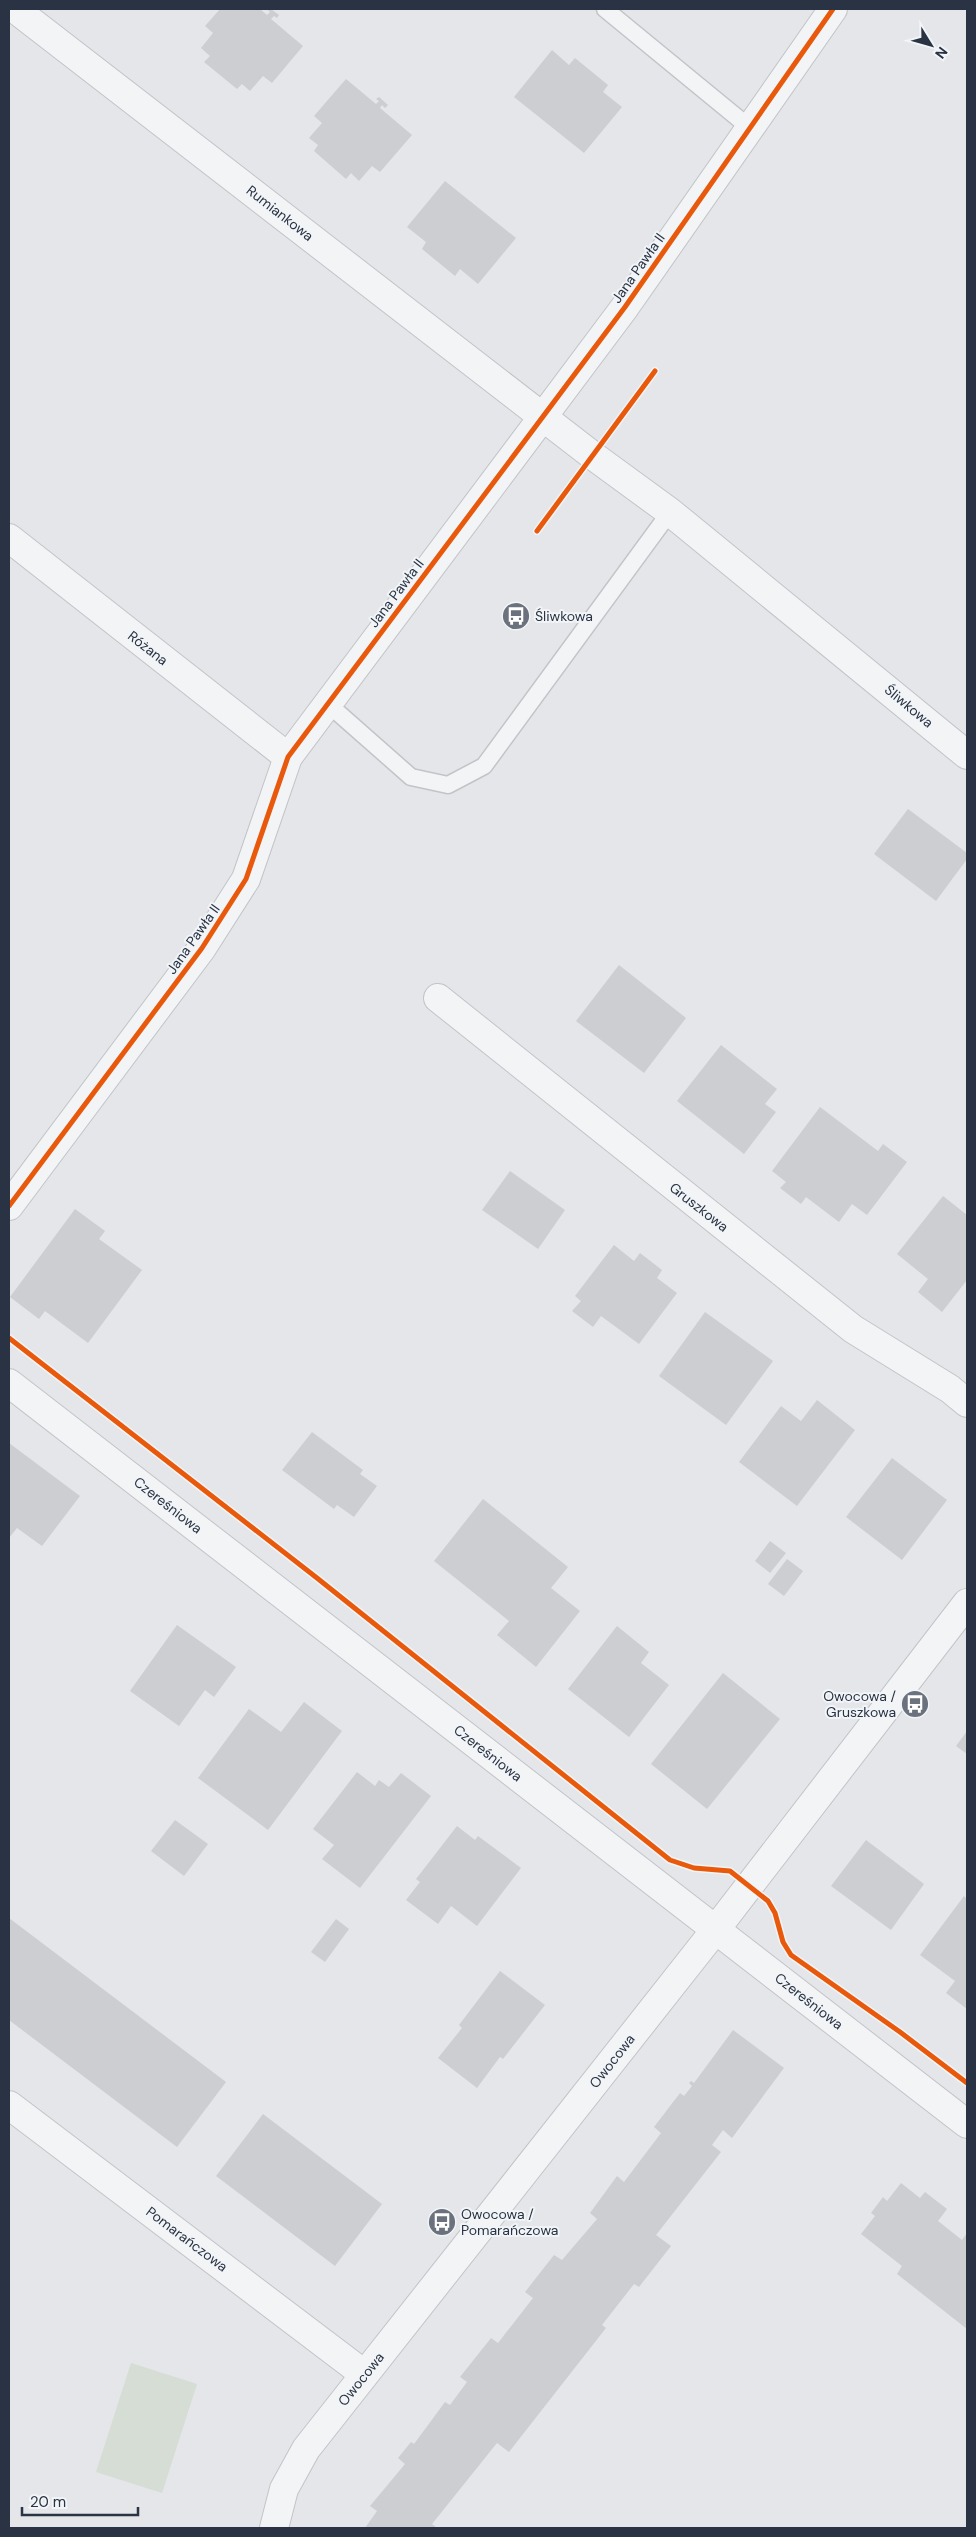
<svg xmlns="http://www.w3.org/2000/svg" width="976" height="2537" font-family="'DM Sans',sans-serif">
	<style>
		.green { fill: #d5ddd5 }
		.building { fill: #cdced1 }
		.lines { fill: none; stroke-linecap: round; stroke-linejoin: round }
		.lane-casing { stroke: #c2c4c7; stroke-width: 19 }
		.street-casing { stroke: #c2c4c7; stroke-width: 30 }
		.lane { stroke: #f3f4f6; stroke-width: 16 }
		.street { stroke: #f3f4f6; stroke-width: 28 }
		.cycleway-casing { stroke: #f2f5f8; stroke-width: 8 }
		.cycleway { stroke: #e8590c; stroke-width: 5 }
		.labels { text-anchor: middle; stroke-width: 4; stroke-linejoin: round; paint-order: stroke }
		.street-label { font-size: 14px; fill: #2a3343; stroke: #f2f5f8 }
		.poi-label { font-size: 14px; fill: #2a3343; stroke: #f2f5f8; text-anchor: start }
	</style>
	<rect width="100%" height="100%" fill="#e4e6e9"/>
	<!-- green -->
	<path class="green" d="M131,2363L197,2384L162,2493L96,2472Z"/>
	<!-- building -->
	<g class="building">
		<path d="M220,9H260L267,15L270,12L268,10L271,9L279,15L277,18L274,16L271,19L303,46L272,83L263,76L250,91L242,84L237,89L204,62L210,56L201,48L213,33L205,26Z"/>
		<path d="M552,50L569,65L575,58L608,85L603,92L622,107L584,153L514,97Z"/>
		<path d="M346,79L376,104L379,101L376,99L379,97L388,105L385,108L382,105L380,108L412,135L380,172L372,166L359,181L351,173L346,179L314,151L318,145L309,138L322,123L314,116Z"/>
		<path d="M445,181L516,238L478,284L460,269L455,276L422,249L426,242L407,227Z"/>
		<path d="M908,809L967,853V859L936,901L874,854Z"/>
		<path d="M619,965L686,1018L644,1073L576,1021Z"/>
		<path d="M721,1045L777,1089L765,1104L776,1112L744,1154L677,1101Z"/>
		<path d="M820,1107L878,1151L883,1144L907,1162L867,1215L852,1204L839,1222L806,1197L801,1204L780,1188L786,1182L772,1171Z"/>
		<path d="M510,1171L565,1210L538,1249L482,1210Z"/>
		<path d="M943,1196L967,1215V1280L942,1312L918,1292L928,1279L897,1254Z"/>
		<path d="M75,1209L105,1231L99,1239L142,1270L88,1343L45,1311L39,1319L10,1297Z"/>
		<path d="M614,1245L634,1261L640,1253L662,1270L657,1278L677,1293L639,1344L601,1316L593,1327L572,1311L581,1301L575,1296Z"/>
		<path d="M705,1312L773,1361L726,1425L659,1376Z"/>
		<path d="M817,1400L855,1430L797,1506L739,1462L781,1406L801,1421Z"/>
		<path d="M312,1432L363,1470L360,1474L377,1486L354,1517L337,1505L334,1509L282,1470Z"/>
		<path d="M9,1443L80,1496L42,1546L17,1528L9,1538Z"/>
		<path d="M892,1458L947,1500L902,1560L846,1517Z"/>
		<path d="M483,1499L568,1567L551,1588L580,1611L536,1667L497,1635L509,1621L434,1561Z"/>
		<path d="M770,1541L786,1553L770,1573L755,1561Z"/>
		<path d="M787,1559L803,1571L784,1596L768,1584Z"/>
		<path d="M177,1625L236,1667L214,1697L205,1690L179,1726L130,1691Z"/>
		<path d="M617,1626L649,1652L641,1663L669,1685L629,1737L568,1689Z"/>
		<path d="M723,1673L780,1719L707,1809L651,1764Z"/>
		<path d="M304,1702L342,1731L268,1830L198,1778L249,1709L281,1732Z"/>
		<path d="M967,1731V1754L956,1746Z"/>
		<path d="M357,1772L375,1786L379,1780L389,1787L401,1773L431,1796L360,1888L322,1859L334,1845L313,1829Z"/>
		<path d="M175,1820L208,1844L184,1876L151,1851Z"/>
		<path d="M457,1826L475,1840L478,1836L521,1868L477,1926L451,1906L438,1924L406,1900L420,1882L416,1879Z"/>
		<path d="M866,1840L924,1884L891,1930L831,1886Z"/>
		<path d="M964,1896L967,1899V2009L946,1993L955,1981L920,1955Z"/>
		<path d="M9,1918L226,2082L177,2147L9,2020Z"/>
		<path d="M336,1919L349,1929L325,1962L311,1952Z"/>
		<path d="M500,1971L545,2005L503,2059L500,2057L477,2088L438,2058L462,2028L459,2025Z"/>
		<path d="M733,2030L784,2068L732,2138L723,2130L712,2145L721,2152L656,2235L671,2246L639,2287L634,2284L602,2325L606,2328L509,2452L497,2443L432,2524L437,2528H365L377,2511L370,2506L405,2464L398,2458L411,2442L414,2444L445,2402L450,2405L467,2382L460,2377L491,2338L498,2343L533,2298L525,2292L554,2255L562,2260L597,2219L590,2213L617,2176L624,2182L661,2133L654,2127L680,2093L684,2096L692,2086L689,2083L691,2081L694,2083Z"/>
		<path d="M263,2114L382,2204L335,2266L216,2176Z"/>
		<path d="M901,2183L920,2198L925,2192L947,2209L938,2221L962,2240L967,2233V2329L897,2274L902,2266L861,2234L875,2216L871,2213L883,2197L887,2201Z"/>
	</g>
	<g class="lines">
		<defs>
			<g id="lane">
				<path d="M605,9L750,128"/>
				<path d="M327,703L411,777L448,785L484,766L670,512"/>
			</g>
			<g id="street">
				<path d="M15,9L592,455L670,512L967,755"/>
				<path d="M9,538L288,757"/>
				<path d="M438,998L853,1329L950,1389L967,1403"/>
				<path d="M9,1206L202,948L246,879L288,757L625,307L833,9"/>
				<path d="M9,1383L967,2124"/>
				<path d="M9,2105L364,2374"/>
				<path d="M274,2528L284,2489L306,2449L716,1929L967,1603"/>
			</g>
		</defs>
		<!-- lane casing -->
		<use href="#lane" class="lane-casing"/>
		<!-- street casing -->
		<use href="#street" class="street-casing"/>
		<!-- lane -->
		<use href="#lane" class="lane"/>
		<!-- street -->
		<use href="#street" class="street"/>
		<defs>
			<g id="cycleway">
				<path d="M537,531L655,371"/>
				<path d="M9,1206L202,948L246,879L288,757L625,307L833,9"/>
				<path d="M9,1338L317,1578L670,1860L694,1868L730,1871L768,1901L775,1913L783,1942L791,1955L900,2032L967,2083"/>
			</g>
		</defs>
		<!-- cycleway casing -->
		<use href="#cycleway" class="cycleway-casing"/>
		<!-- cycleway -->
		<use href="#cycleway" class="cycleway"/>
	</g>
	<!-- icons -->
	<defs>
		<symbol id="bus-disc" viewBox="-11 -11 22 22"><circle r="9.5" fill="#6b727d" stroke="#f2f5f8"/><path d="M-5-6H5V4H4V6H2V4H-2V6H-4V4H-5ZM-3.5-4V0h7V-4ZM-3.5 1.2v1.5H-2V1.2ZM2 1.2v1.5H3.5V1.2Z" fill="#fff"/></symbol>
	</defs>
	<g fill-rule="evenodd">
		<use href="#bus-disc" x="500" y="600" width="32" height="32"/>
		<use href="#bus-disc" x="899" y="1688" width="32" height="32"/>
		<use href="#bus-disc" x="426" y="2206" width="32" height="32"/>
	</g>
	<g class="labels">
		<!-- street labels -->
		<g class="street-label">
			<text transform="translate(280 213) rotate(38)" y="5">Rumiankowa</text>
			<text transform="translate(638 268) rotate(-55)" y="5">Jana Pawła II</text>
			<text transform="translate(396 593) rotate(-53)" y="5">Jana Pawła II</text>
			<text transform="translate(148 648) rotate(38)" y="5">Różana</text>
			<text transform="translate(909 706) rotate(40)" y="5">Śliwkowa</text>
			<text transform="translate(193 939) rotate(-55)" y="5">Jana Pawła II</text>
			<text transform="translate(699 1207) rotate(38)" y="5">Gruszkowa</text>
			<text transform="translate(168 1505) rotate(38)" y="5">Czereśniowa</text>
			<text transform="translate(488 1753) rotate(38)" y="5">Czereśniowa</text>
			<text transform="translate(809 2001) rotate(38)" y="5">Czereśniowa</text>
			<text transform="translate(612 2061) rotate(-52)" y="5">Owocowa</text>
			<text transform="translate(187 2239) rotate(37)" y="5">Pomarańczowa</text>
			<text transform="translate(361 2379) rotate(-51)" y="5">Owocowa</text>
		</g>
		<!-- poi labels -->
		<g class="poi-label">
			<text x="535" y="621">Śliwkowa</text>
			<text x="896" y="1701" text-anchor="end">Owocowa /<tspan x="896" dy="16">Gruszkowa</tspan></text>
			<text x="461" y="2219">Owocowa /<tspan x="461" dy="16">Pomarańczowa</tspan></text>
		</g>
	</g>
	<!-- border -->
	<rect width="976" height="2537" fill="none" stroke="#2a3343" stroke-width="20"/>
	<!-- north arrow -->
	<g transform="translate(931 45) rotate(127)" stroke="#f2f5f8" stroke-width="4" paint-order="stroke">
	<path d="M0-4L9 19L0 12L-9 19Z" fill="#2a3343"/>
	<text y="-8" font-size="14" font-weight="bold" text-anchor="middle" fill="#2a3343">N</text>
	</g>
	<!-- scale -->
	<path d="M22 2507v8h116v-8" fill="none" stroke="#2a3343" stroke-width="2.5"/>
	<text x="30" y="2507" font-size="15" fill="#2a3343" stroke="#f2f5f8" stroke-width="4" paint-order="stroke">20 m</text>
</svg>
